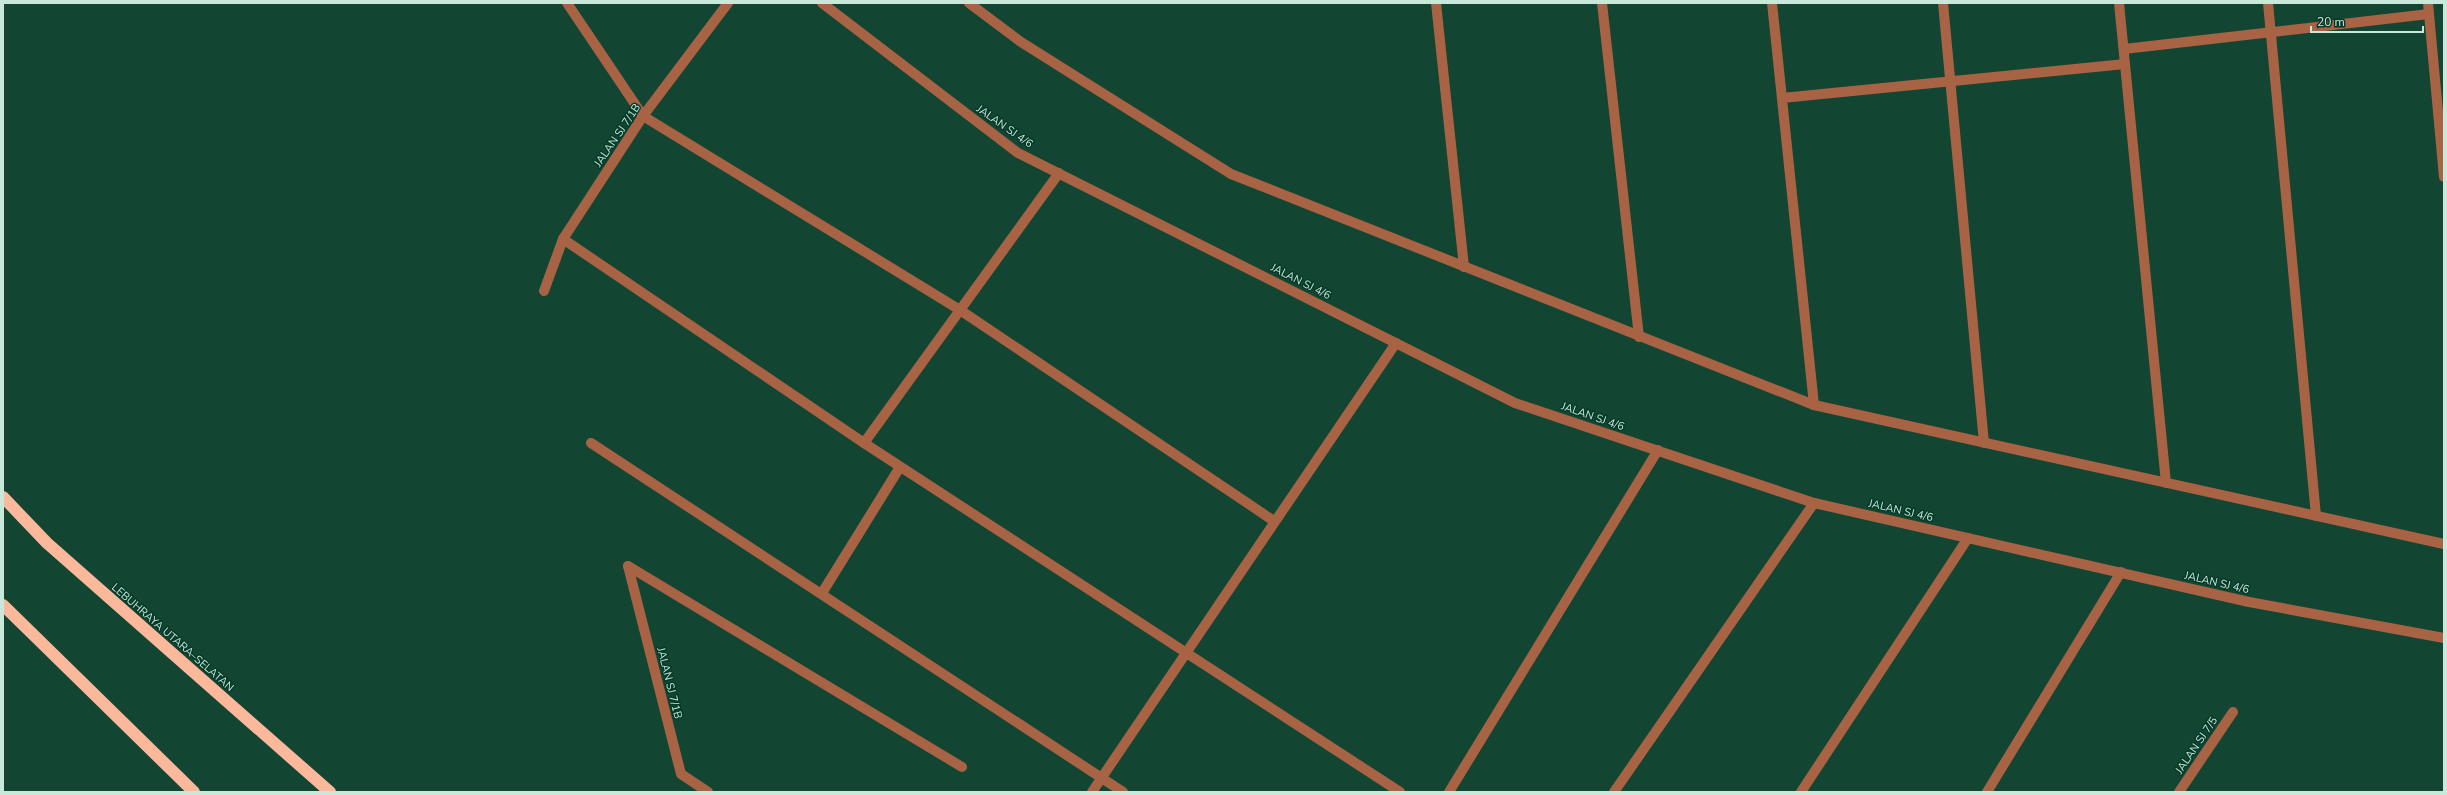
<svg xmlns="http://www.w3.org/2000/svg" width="2447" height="795" font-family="'Nunito Sans',sans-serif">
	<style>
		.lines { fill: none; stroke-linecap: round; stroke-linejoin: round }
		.minor { stroke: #a86344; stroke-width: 10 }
		.highway { stroke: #fcb89a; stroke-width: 12 }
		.labels { text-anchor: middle; stroke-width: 3; stroke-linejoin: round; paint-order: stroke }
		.street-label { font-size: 11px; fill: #c8e8d9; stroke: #053a29 }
	</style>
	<rect width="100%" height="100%" fill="#134533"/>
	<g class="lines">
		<!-- minor -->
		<g class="minor">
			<path d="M567,3L643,116L960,310L1274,521"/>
			<path d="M822,3L1018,153L1515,403L1814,503L2249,602L2444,638"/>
			<path d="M969,3L1021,42L1231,174L1814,405L2444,544"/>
			<path d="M1436,3L1464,267"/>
			<path d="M1602,3L1639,337"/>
			<path d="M1772,3L1814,405"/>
			<path d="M1943,3L1984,443"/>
			<path d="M2119,3L2166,483"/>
			<path d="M2268,3L2316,516"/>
			<path d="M2428,3L2444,177"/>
			<path d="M2124,49L2429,14"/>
			<path d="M1782,98L2125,64"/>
			<path d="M563,239L864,443L1400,792"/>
			<path d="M544,291L563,239L643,116L728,3"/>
			<path d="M591,443L1123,792"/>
			<path d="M864,443L1059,173"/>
			<path d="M628,566L962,767"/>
			<path d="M628,566L681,774L708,792"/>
			<path d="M822,593L900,467"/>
			<path d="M1092,792L1396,343"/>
			<path d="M1449,792L1658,450"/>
			<path d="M1614,792L1814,503"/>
			<path d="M1801,792L1968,538"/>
			<path d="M1987,792L2121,572"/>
			<path d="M2179,792L2233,712"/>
		</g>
		<!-- highway -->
		<g class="highway">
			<path d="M3,497L47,543L330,792"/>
			<path d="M3,605L194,792"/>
		</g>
	</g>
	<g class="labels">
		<!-- street labels -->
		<g class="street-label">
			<text transform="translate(1005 126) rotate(35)" y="4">JALAN SJ 4/6</text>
			<text transform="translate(617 135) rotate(-56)" y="4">JALAN SJ 7/1B</text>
			<text transform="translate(1301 281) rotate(27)" y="4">JALAN SJ 4/6</text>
			<text transform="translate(1593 416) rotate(19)" y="4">JALAN SJ 4/6</text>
			<text transform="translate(1901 510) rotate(13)" y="4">JALAN SJ 4/6</text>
			<text transform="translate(2217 582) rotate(13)" y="4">JALAN SJ 4/6</text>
			<text transform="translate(173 637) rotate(41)" y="4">LEBUHRAYA UTARA–SELATAN</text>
			<text transform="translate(670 683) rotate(76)" y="4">JALAN SJ 7/1B</text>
			<text transform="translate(2196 745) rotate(-56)" y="4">JALAN SJ 7/5</text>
		</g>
	</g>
	<!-- border -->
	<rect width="2447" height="795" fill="none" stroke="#c8e8d9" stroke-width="8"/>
	<!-- scale -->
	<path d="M2311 26v6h112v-6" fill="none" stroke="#c8e8d9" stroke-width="2"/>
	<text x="2317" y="26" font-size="12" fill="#c8e8d9" stroke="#053a29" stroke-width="3" paint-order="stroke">20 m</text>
</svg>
